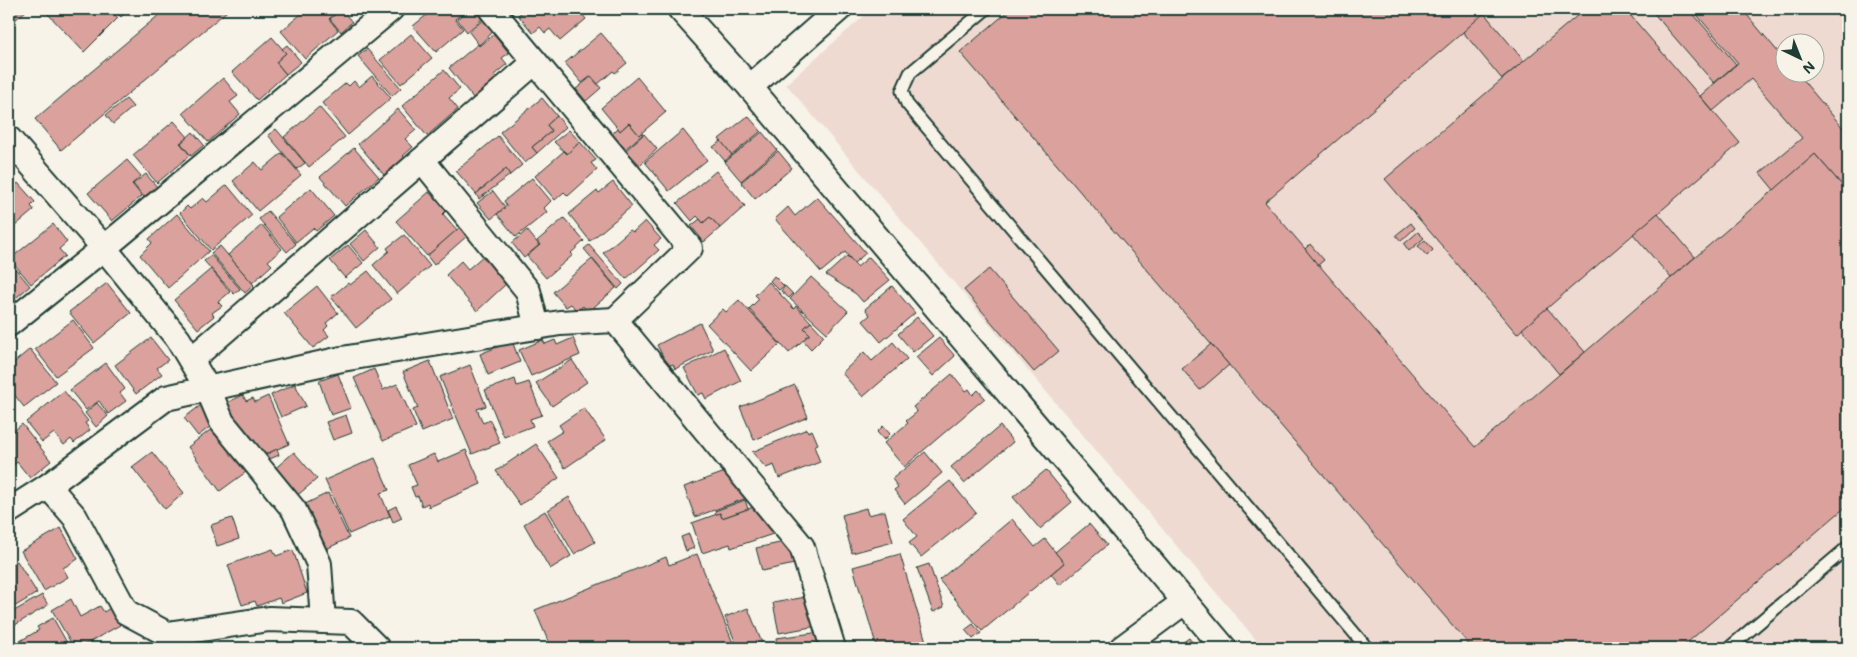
<svg xmlns="http://www.w3.org/2000/svg" width="1857" height="657" font-family="Mali,sans-serif">
	<style>
		.built { fill: #efdad2; fill-rule: evenodd }
		.building { fill: #dba19d; stroke: #1f3d34 }
		.lines { fill: none; stroke-linecap: round; stroke-linejoin: round }
		.service-casing { stroke: #1f3d34; stroke-width: 15 }
		.minor-casing { stroke: #1f3d34; stroke-width: 28 }
		.service { stroke: #f7f3e8; stroke-width: 11 }
		.minor { stroke: #f7f3e8; stroke-width: 24 }
	</style>
	<rect width="100%" height="100%" fill="#f7f3e8"/>
	<filter id="ink" filterUnits="userSpaceOnUse"><feTurbulence type="fractalNoise" baseFrequency=".02" numOctaves="2"/><feDisplacementMap in="SourceGraphic" scale="10" xChannelSelector="R" yChannelSelector="G"/><feConvolveMatrix kernelMatrix="1 2 1 2 8 2 1 2 1" color-interpolation-filters="sRGB"/></filter>
	<g filter="url(#ink)">
		<!-- built -->
		<path class="built" d="M872,9H1848V648H1263L786,84ZM1784,42H1814V72H1784Z"/>
		<!-- building -->
		<g class="building">
			<path d="M9,9H26L27,10L9,25Z"/>
			<path d="M52,9H109L118,18L84,52L47,13Z"/>
			<path d="M113,9H129L121,17Z"/>
			<path d="M166,9H226L227,11L61,150L35,119Z"/>
			<path d="M307,9H333L336,13L329,19L338,30L305,59L281,31Z"/>
			<path d="M341,9L352,22L341,32L330,19Z"/>
			<path d="M434,9H468L455,19L463,29L436,52L413,26Z"/>
			<path d="M469,9H476L483,18L467,32L457,19Z"/>
			<path d="M526,9H578L586,19L560,41L550,29L545,33L540,27L533,33L518,15Z"/>
			<path d="M1011,9H1490L1265,202L1475,447L1815,154L1848,192V505L1681,648H1472L960,52Z"/>
			<path d="M1585,9H1625L1740,143L1517,334L1385,179Z"/>
			<path d="M1650,9H1689L1736,64L1714,83Z"/>
			<path d="M1692,9H1742L1784,59V72H1796L1848,134V192L1815,154L1774,190L1760,173L1802,138L1751,79L1713,111L1700,96L1738,63Z"/>
			<path d="M1484,13L1524,61L1502,79L1463,32Z"/>
			<path d="M484,19L494,31L479,45L469,32Z"/>
			<path d="M601,33L627,63L615,73L613,71L598,84L591,76L582,83L565,63Z"/>
			<path d="M411,34L432,58L401,84L380,60Z"/>
			<path d="M494,34L509,53L502,58L507,64L494,75L498,79L474,99L449,68L478,44L479,46Z"/>
			<path d="M272,37L286,53L276,62L286,74L257,100L232,72Z"/>
			<path d="M287,45L301,62L286,74L276,62L286,53L282,49Z"/>
			<path d="M367,49L401,88L392,96L358,56Z"/>
			<path d="M444,70L460,89L449,98L458,109L427,136L402,106Z"/>
			<path d="M372,76L391,98L348,135L322,103L346,83L349,86L354,81L359,87Z"/>
			<path d="M591,77L601,88L586,101L576,89Z"/>
			<path d="M637,77L666,112L639,135L629,123L620,131L601,108Z"/>
			<path d="M223,78L238,96L230,102L240,114L208,142L183,113Z"/>
			<path d="M542,98L557,116L547,125L552,131L532,147L537,153L525,163L500,132Z"/>
			<path d="M126,99L133,107L113,124L106,115Z"/>
			<path d="M319,107L345,137L309,167L284,137Z"/>
			<path d="M398,109L416,130L405,139L413,147L403,156L405,158L384,175L358,144Z"/>
			<path d="M557,116L566,127L537,153L532,147L552,131L547,125Z"/>
			<path d="M748,116L761,131L732,155L719,139Z"/>
			<path d="M174,121L188,137L180,143L190,155L157,183L133,155Z"/>
			<path d="M629,123L639,135L641,133L643,134L625,149L612,134L618,128L620,131Z"/>
			<path d="M276,129L305,163L297,169L268,135Z"/>
			<path d="M569,130L580,142L567,154L554,142Z"/>
			<path d="M683,130L707,160L669,191L645,162Z"/>
			<path d="M193,132L204,145L191,156L181,143Z"/>
			<path d="M762,132L777,150L741,181L725,162Z"/>
			<path d="M644,134L657,149L640,165L626,150Z"/>
			<path d="M498,136L522,165L510,175L506,169L476,194L456,171Z"/>
			<path d="M721,141L732,155L725,161L713,147Z"/>
			<path d="M580,142L596,160L591,163L597,170L568,196L564,192L555,200L535,176L564,151L567,154Z"/>
			<path d="M354,148L379,177L345,206L320,177Z"/>
			<path d="M778,151L792,168L755,199L741,182Z"/>
			<path d="M282,153L301,175L258,211L233,181L255,162L262,170Z"/>
			<path d="M127,160L141,176L132,184L142,196L112,221L88,193Z"/>
			<path d="M506,169L510,175L479,199L476,194Z"/>
			<path d="M716,171L745,206L720,228L710,217L703,223L697,216L692,221L677,203Z"/>
			<path d="M146,174L157,187L144,197L133,184Z"/>
			<path d="M532,178L551,201L544,208L547,212L516,237L497,214L507,206L504,201Z"/>
			<path d="M613,182L632,206L590,241L569,214L597,191L599,193Z"/>
			<path d="M18,183L35,202L31,206L34,210L9,231V191Z"/>
			<path d="M227,185L252,215L211,250L180,213L187,206L190,209L203,198L207,202Z"/>
			<path d="M311,188L334,216L316,231L313,228L296,242L276,217Z"/>
			<path d="M493,191L505,207L491,219L477,203Z"/>
			<path d="M429,192L446,211L443,214L457,230L427,256L396,221Z"/>
			<path d="M817,197L866,253L854,263L845,252L821,272L775,219L788,207L795,216Z"/>
			<path d="M268,211L296,244L287,252L259,219Z"/>
			<path d="M1658,213L1695,257L1671,278L1633,234Z"/>
			<path d="M177,214L209,251L168,288L140,255L152,243L149,239Z"/>
			<path d="M710,217L720,228L704,242L691,226L700,219L703,223Z"/>
			<path d="M564,218L584,241L571,253L573,255L546,278L527,256L540,245L537,241Z"/>
			<path d="M645,221L661,239L654,245L659,250L626,279L603,253L630,230L633,232Z"/>
			<path d="M1411,223L1415,228L1401,241L1396,235Z"/>
			<path d="M53,224L67,242L59,249L65,256L31,284L10,259Z"/>
			<path d="M262,225L282,249L268,261L272,265L252,283L228,255Z"/>
			<path d="M460,227L467,236L434,265L427,256Z"/>
			<path d="M366,230L380,247L364,261L350,244Z"/>
			<path d="M527,230L539,245L524,258L512,243Z"/>
			<path d="M1418,232L1424,238L1409,251L1404,244Z"/>
			<path d="M404,235L430,266L397,294L373,265L389,251L387,248Z"/>
			<path d="M1425,240L1433,250L1427,256L1418,246Z"/>
			<path d="M1310,244L1324,260L1318,265L1305,249Z"/>
			<path d="M348,245L363,263L345,278L330,260Z"/>
			<path d="M589,245L623,284L618,289L584,249Z"/>
			<path d="M220,246L254,285L245,293L211,253Z"/>
			<path d="M211,255L240,289L234,294L204,261Z"/>
			<path d="M483,256L507,283L477,311L446,275L461,261L468,269Z"/>
			<path d="M847,256L857,267L869,257L890,280L863,302L856,294L826,275Z"/>
			<path d="M592,259L616,288L588,312L583,306L577,311L571,304L566,307L553,292Z"/>
			<path d="M9,261L30,286L11,302L9,299Z"/>
			<path d="M211,269L230,292L218,302L222,306L212,313L214,316L198,329L174,300Z"/>
			<path d="M989,269L1059,351L1034,372L964,290Z"/>
			<path d="M368,271L391,299L356,328L331,297L348,283L350,285Z"/>
			<path d="M774,276L784,286L779,290L770,281Z"/>
			<path d="M811,277L848,311L827,333L790,299Z"/>
			<path d="M769,282L794,309L796,306L811,322L804,328L810,334L789,353L749,309L759,299L755,295Z"/>
			<path d="M107,283L131,313L94,343L69,312Z"/>
			<path d="M317,286L338,313L326,323L328,326L324,330L329,336L313,348L284,313Z"/>
			<path d="M785,286L793,294L789,298L781,291Z"/>
			<path d="M892,286L915,313L881,342L863,321L870,315L865,309Z"/>
			<path d="M739,300L780,344L751,371L707,324L723,309L726,312Z"/>
			<path d="M1547,308L1585,352L1559,374L1522,329Z"/>
			<path d="M917,317L933,336L913,352L898,334Z"/>
			<path d="M73,320L94,348L56,376L35,349Z"/>
			<path d="M811,322L824,336L811,349L803,340L810,334L804,328Z"/>
			<path d="M700,323L713,350L675,369L673,364L668,366L657,345Z"/>
			<path d="M151,338L168,360L157,368L162,374L136,394L115,365Z"/>
			<path d="M573,338L580,355L531,376L519,350L543,340L545,344L555,340L557,345Z"/>
			<path d="M939,338L955,356L933,376L916,357Z"/>
			<path d="M512,341L520,362L488,375L480,354Z"/>
			<path d="M893,342L907,359L863,397L842,373L864,352L872,361Z"/>
			<path d="M1211,344L1229,365L1200,390L1182,369Z"/>
			<path d="M724,348L741,381L706,399L703,393L698,395L684,368Z"/>
			<path d="M30,349L56,382L24,407L9,388V370L13,367L11,365Z"/>
			<path d="M572,360L587,382L552,406L536,383Z"/>
			<path d="M430,361L453,419L422,432L413,410L418,408L403,372Z"/>
			<path d="M106,363L125,389L120,393L126,401L108,414L99,401L86,410L70,390Z"/>
			<path d="M470,365L486,406L477,409L483,423L490,420L500,443L472,454L440,377Z"/>
			<path d="M374,369L383,390L397,384L416,427L383,441L354,378Z"/>
			<path d="M338,374L351,408L331,415L319,381Z"/>
			<path d="M952,374L966,391L969,389L973,395L978,390L985,398L904,467L884,443L908,423L906,421L917,412L913,407Z"/>
			<path d="M515,379L517,386L529,382L542,415L530,419L533,426L504,437L485,390Z"/>
			<path d="M295,384L306,406L281,417L271,395Z"/>
			<path d="M795,385L808,417L754,440L740,407Z"/>
			<path d="M64,391L88,421L85,423L90,430L74,443L71,439L64,445L54,433L42,442L26,422Z"/>
			<path d="M243,395L246,401L253,398L255,402L268,396L289,444L257,458L222,405Z"/>
			<path d="M97,403L108,416L96,427L85,413Z"/>
			<path d="M201,405L215,423L198,436L184,418Z"/>
			<path d="M584,408L606,440L565,468L547,441L563,431L559,425Z"/>
			<path d="M346,415L352,433L333,440L326,422Z"/>
			<path d="M22,424L51,461L30,478L17,462L9,469V435Z"/>
			<path d="M883,426L890,434L884,440L877,432Z"/>
			<path d="M1000,426L1013,442L964,483L951,467Z"/>
			<path d="M213,428L246,472L220,491L188,447Z"/>
			<path d="M807,429L808,432L812,430L818,444L814,446L820,462L779,478L774,465L766,468L752,452Z"/>
			<path d="M536,444L559,478L520,505L496,471Z"/>
			<path d="M277,449L279,455L263,462L261,457Z"/>
			<path d="M466,450L481,484L429,507L428,503L422,506L418,496L415,497L411,487L417,485L408,465L434,454L438,462Z"/>
			<path d="M152,452L184,493L165,509L132,467Z"/>
			<path d="M294,452L317,479L294,498L271,472Z"/>
			<path d="M925,452L942,473L905,504L894,490L898,487L892,479Z"/>
			<path d="M375,458L389,490L380,493L390,516L349,534L325,480Z"/>
			<path d="M736,468L747,498L695,517L684,487Z"/>
			<path d="M1046,470L1072,502L1040,529L1013,497Z"/>
			<path d="M950,481L976,513L921,557L909,543L917,537L903,519Z"/>
			<path d="M328,493L349,538L322,551L301,506Z"/>
			<path d="M569,497L595,542L574,554L548,510Z"/>
			<path d="M745,500L748,509L722,518L720,513L716,515L715,511Z"/>
			<path d="M765,503L776,533L731,548L730,544L702,553L692,523L720,513L722,518Z"/>
			<path d="M396,506L402,518L393,522L388,510Z"/>
			<path d="M866,508L868,515L885,511L893,542L852,553L842,515Z"/>
			<path d="M545,511L571,556L550,569L524,524Z"/>
			<path d="M232,518L239,539L217,546L211,525Z"/>
			<path d="M1012,519L1035,547L1045,539L1064,563L982,631L939,580Z"/>
			<path d="M1089,524L1107,545L1060,585L1051,574L1064,563L1055,552Z"/>
			<path d="M61,528L78,559L63,568L68,577L44,591L21,551Z"/>
			<path d="M689,534L694,548L686,551L681,537Z"/>
			<path d="M794,540L799,563L762,571L756,548Z"/>
			<path d="M273,549L276,556L293,550L307,593L281,603L279,598L257,606L255,601L242,605L228,565Z"/>
			<path d="M697,554L735,648H551L535,610L666,557L669,565Z"/>
			<path d="M900,554L927,645L924,646V648H877L853,567Z"/>
			<path d="M17,561L37,593L9,610V566Z"/>
			<path d="M929,564L944,607L933,612L917,568Z"/>
			<path d="M42,595L48,605L10,628L9,614Z"/>
			<path d="M817,595L822,625L779,633L773,603Z"/>
			<path d="M71,599L80,617L100,606L104,612L110,608L120,625L79,648H74L52,610Z"/>
			<path d="M748,608L764,648H738L725,617Z"/>
			<path d="M53,618L70,648H24L20,641L39,630L37,627Z"/>
			<path d="M973,624L981,633L973,639L965,630Z"/>
			<path d="M9,632L18,648H9Z"/>
			<path d="M821,632L823,648H777L776,638Z"/>
			<path d="M1189,638L1197,648H1175Z"/>
		</g>
		<g class="lines">
			<defs>
				<g id="service">
					<path d="M986,9L910,73L902,91L907,104L1367,648"/>
					<path d="M1729,648L1848,547"/>
				</g>
				<g id="minor">
					<path d="M491,9L690,248L615,320"/>
					<path d="M680,9L750,87L1224,648"/>
					<path d="M750,87L839,9"/>
					<path d="M9,139L104,248L178,339L208,389L222,422L294,510L319,564L323,621"/>
					<path d="M422,160L528,291L537,327"/>
					<path d="M9,324L104,248L391,9"/>
					<path d="M191,360L535,62"/>
					<path d="M48,486L75,517L126,612L167,634L269,619L351,622L377,648"/>
					<path d="M9,511L48,486L166,398L342,359L560,323L615,320L802,547L833,648"/>
					<path d="M1122,648L1184,602"/>
				</g>
			</defs>
			<!-- service casing -->
			<use href="#service" class="service-casing"/>
			<!-- minor casing -->
			<use href="#minor" class="minor-casing"/>
			<!-- service -->
			<use href="#service" class="service"/>
			<!-- minor -->
			<use href="#minor" class="minor"/>
		</g>
	</g>
	<!-- margin -->
	<rect width="1857" height="657" fill="none" stroke="#f7f3e8" stroke-width="30"/>
	<rect x="15" y="15" width="1827" height="627" fill="none" stroke="#1f3d34" stroke-width="2" filter="url(#ink)"/>
	<!-- north arrow -->
	<g transform="translate(1800 58) rotate(137)"><circle r="24" fill="#f7f3e8" stroke="#a1aaa0"/>
	<path d="M0-4L9 19L0 12L-9 19Z" fill="#1f3d34"/>
	<text y="-8" font-size="14" font-weight="bold" text-anchor="middle" fill="#1f3d34">N</text>
	</g>
</svg>
